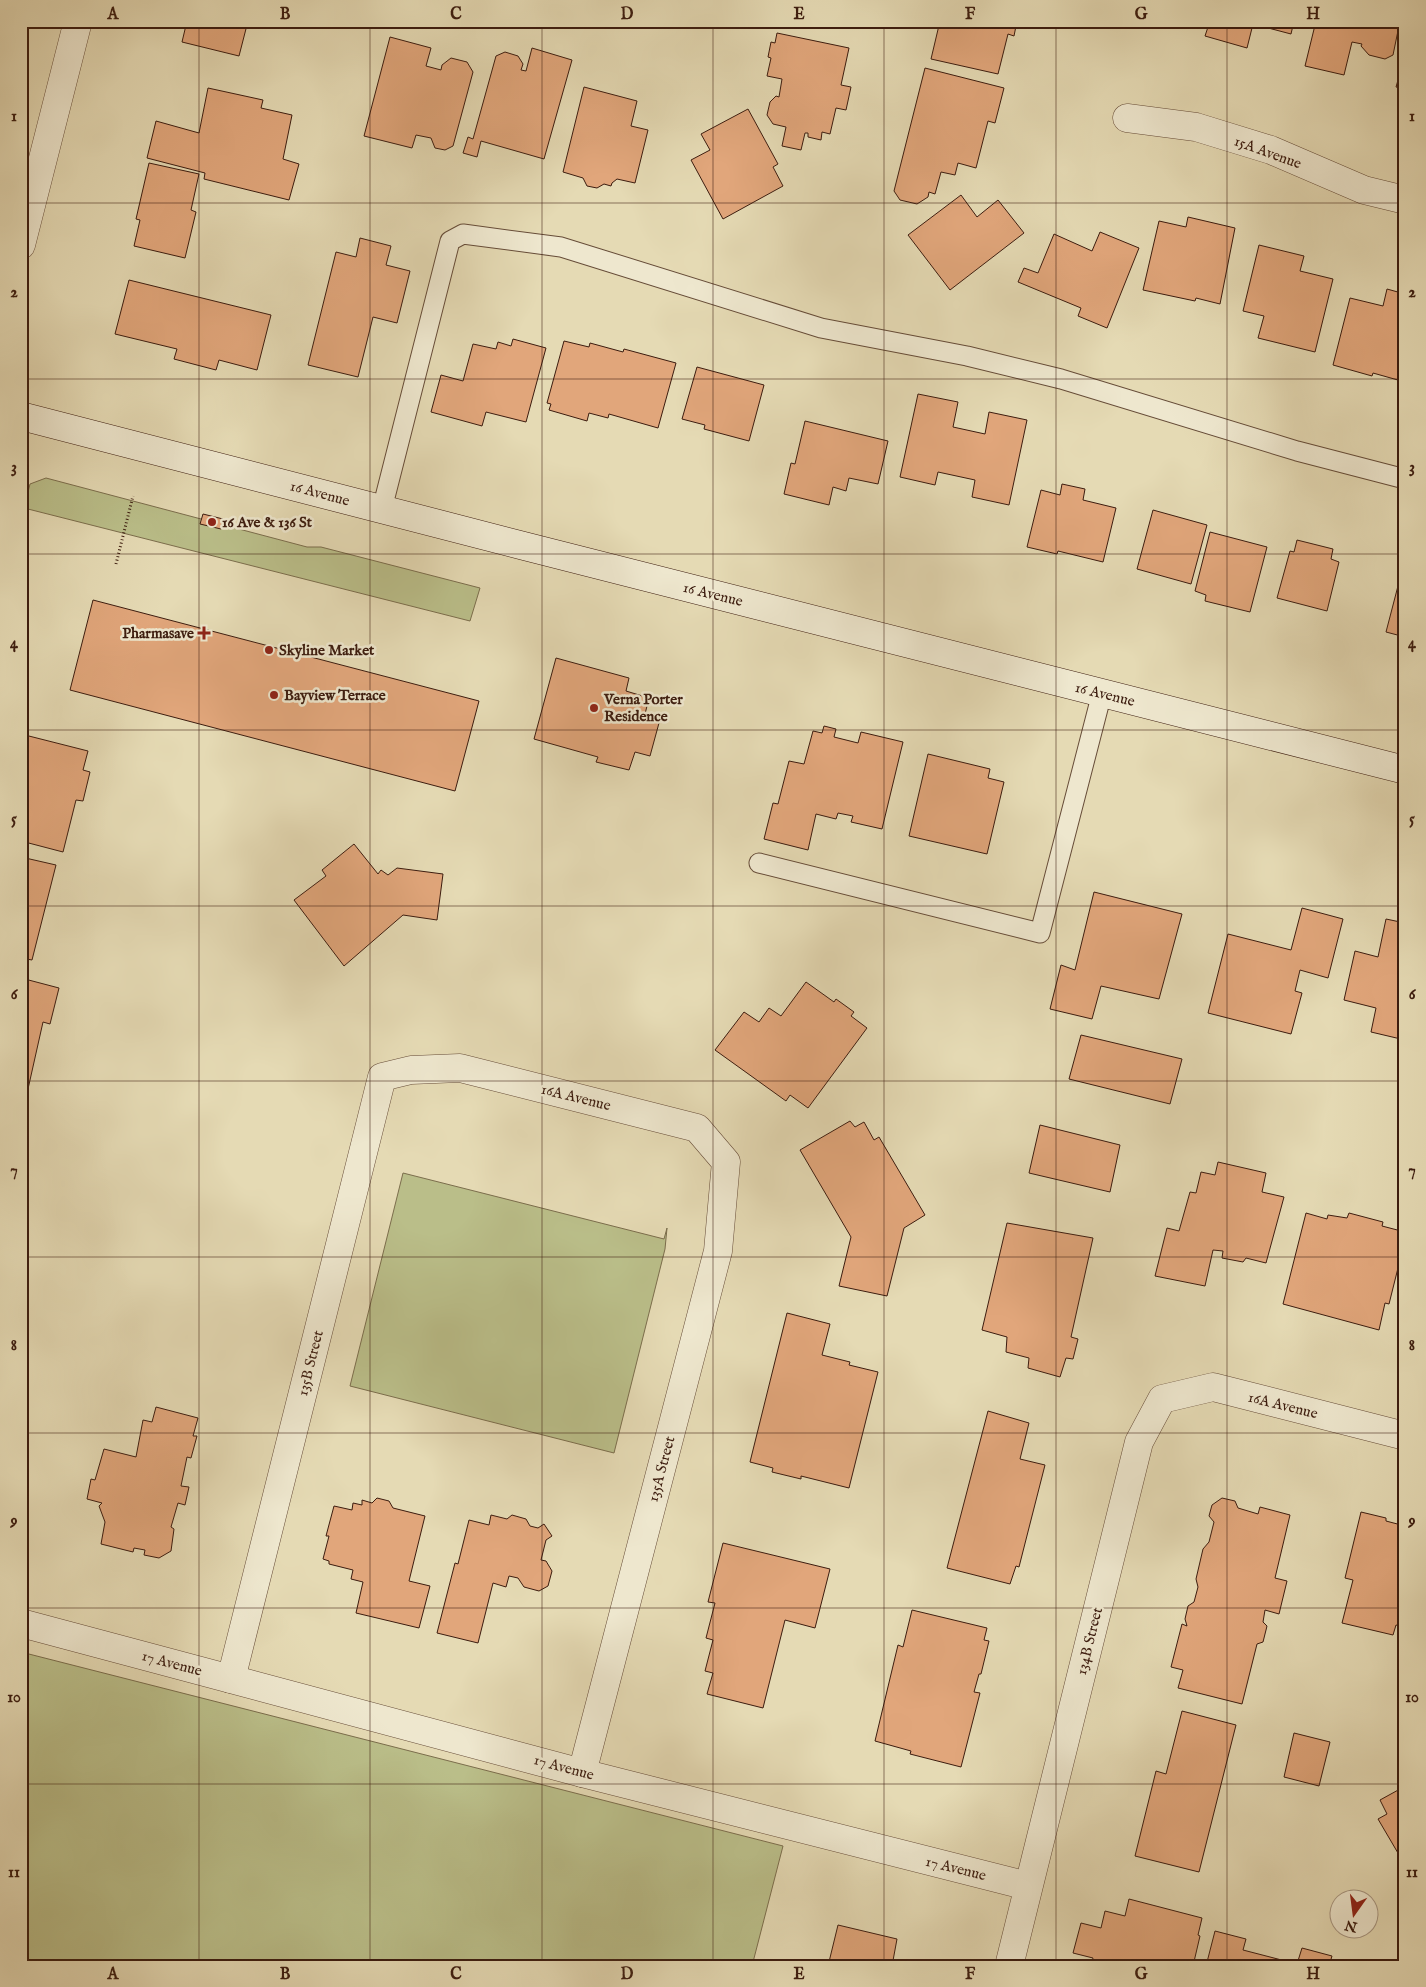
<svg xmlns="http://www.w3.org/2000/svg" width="1426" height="1987" font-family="'IM FELL English',serif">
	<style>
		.green { fill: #babe89; stroke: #7b6d4c }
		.building { fill: #e1a67b; stroke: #3c1c0f }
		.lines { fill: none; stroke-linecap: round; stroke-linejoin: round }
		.service-casing { stroke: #664c38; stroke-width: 21 }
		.minor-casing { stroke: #664c38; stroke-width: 29 }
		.tertiary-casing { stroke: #664c38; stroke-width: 29 }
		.secondary-casing { stroke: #3c1c0f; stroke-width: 29 }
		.path { stroke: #3c1c0f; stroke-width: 3; stroke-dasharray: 1 2.5; stroke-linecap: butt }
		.service { stroke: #eee7ce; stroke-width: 19 }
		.minor { stroke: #eee7ce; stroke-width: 28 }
		.tertiary { stroke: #eee7ce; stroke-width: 28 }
		.secondary { stroke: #eee7ce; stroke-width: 28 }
		.grid { fill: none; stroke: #3c1c0f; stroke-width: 1; stroke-opacity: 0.55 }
		.poi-dot { fill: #8f2418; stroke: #eee7ce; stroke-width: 2 }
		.labels { text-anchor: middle; stroke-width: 5; stroke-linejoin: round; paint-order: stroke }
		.street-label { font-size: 15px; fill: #3c1c0f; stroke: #eee7ce }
		.poi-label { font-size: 15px; font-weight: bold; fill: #3c1c0f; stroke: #eee7ce; text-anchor: start }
		.neatline { fill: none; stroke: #3c1c0f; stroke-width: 2 }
		.grid-label { font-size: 16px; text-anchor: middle; font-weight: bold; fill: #3c1c0f }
	</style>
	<rect width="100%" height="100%" fill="#e5dab4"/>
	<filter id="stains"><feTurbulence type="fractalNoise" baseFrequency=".004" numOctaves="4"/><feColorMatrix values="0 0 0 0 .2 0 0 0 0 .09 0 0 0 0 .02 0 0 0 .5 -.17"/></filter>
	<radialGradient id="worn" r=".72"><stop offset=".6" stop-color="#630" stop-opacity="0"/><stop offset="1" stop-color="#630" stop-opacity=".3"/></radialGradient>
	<!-- green -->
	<g class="green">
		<path d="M46,478L307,547H321L480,588L470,621L24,508L30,484Z"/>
		<path d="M403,1173L664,1239L667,1228L665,1249L614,1453L350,1386Z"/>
		<path d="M21,1652L783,1846L752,1966H21Z"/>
	</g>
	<!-- building -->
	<g class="building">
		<path d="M187,21H248L239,56L182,42Z"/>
		<path d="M829,21H854L852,27Z"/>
		<path d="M940,21H1017L1014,36L1008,34L998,74L931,59Z"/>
		<path d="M1210,21H1294L1291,34L1253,24L1247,48L1205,36Z"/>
		<path d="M1316,21H1400L1393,55L1385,59L1369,55L1361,46L1362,44L1352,42L1344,75L1305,66Z"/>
		<path d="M777,33L849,48L841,85L851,87L846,110L836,108L830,134L822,132L821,140L808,137V133H805L801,150L782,146L786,127L773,124L767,115L770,102L776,96L779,97L782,79L767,76L771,58L768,57L771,42L775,43Z"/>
		<path d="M390,37L431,48L426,66L441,70L442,65L451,58L467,62L473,72L453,146L445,150L435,148L431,138L416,135L412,148L364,136Z"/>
		<path d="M532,48L572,60L544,159L481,141L477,157L463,153L468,137L473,139L496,56L505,52L518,56L523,64L521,70L526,71Z"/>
		<path d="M1405,56V89L1396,87Z"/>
		<path d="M925,68L1004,88L995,123L988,121L976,168L958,163L955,175L941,172L935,194L929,192L928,197L917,204L900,200L894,191Z"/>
		<path d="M584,87L637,101L631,126L648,130L635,183L617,179L612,183L611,186L604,184L597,188L587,186L583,178L563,172Z"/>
		<path d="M208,88L263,100L261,108L292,115L283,159L299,164L289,200L204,179L205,173L147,158L156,121L199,133Z"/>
		<path d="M748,109L778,164L773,167L783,186L723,219L691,160L710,150L701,134Z"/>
		<path d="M149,163L199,174L191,210L196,212L185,258L134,246L140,220L136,219Z"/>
		<path d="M961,195L977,217L998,200L1024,233L950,290L908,235Z"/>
		<path d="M1188,217L1235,228L1220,304L1196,298L1195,301L1143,290L1159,221L1186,227Z"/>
		<path d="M1100,232L1139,248L1107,328L1078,316L1081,308L1018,282L1024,268L1038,273L1054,234L1092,251Z"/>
		<path d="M360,238L391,246L386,265L410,271L397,323L373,317L358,377L308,365L336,252L356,257Z"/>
		<path d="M1259,245L1304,256L1300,271L1333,279L1315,352L1258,338L1264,316L1243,311Z"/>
		<path d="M129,280L271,315L257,370L219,360L216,370L174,359L177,349L115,334Z"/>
		<path d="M1387,289L1405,294V382L1373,373L1372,376L1333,365L1350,298L1383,306Z"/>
		<path d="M513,339L546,348L526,422L486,412L482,426L431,412L441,375L463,381L473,344L496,349L498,342L511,346Z"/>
		<path d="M564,341L589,347L590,343L623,352L624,349L676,363L658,428L609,414L608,418L589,413L587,421L549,410L551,404L547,403Z"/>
		<path d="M697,367L764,385L749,441L704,429L705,425L682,419Z"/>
		<path d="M918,394L958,402L953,427L985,434L989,412L1027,420L1009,505L972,497L975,480L938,472L935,485L900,477Z"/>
		<path d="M805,421L888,441L878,484L849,478L846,491L833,487L829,505L784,494L791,463L795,464Z"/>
		<path d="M1062,484L1085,489L1083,500L1116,508L1103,562L1058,551L1057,554L1027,547L1041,490L1060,495Z"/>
		<path d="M1153,510L1207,525L1191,584L1137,569Z"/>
		<path d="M203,514L223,519L221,529L200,524Z"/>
		<path d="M1210,532L1267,547L1250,612L1205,601L1206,595L1195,591Z"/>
		<path d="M1297,540L1333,549L1331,559L1339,562L1327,611L1277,598L1290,551L1294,552Z"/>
		<path d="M1405,559V637L1386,632Z"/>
		<path d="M93,600L479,701L455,791L70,690Z"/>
		<path d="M556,658L629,678L626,691L649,698L644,718L659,723L650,756L635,752L629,770L596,762L598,757L534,739Z"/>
		<path d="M824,726L836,729L834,737L858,743L861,732L903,742L882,829L851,822L853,816L838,813L836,819L816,814L808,850L764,839L773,803L778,804L789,761L804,764L813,731L822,733Z"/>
		<path d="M21,734L88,751L83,770L90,772L83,801L76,800L63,852L21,841Z"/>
		<path d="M928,754L990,769L988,778L1004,782L987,854L909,836Z"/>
		<path d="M354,844L378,874L381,870L388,875L397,868L443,874L437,920L403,915L344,966L294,900L326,876L322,870Z"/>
		<path d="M21,857L56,865L32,960L21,958Z"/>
		<path d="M1094,892L1182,914L1159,999L1101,986L1092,1019L1050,1009L1061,965L1075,970Z"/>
		<path d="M1302,908L1343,919L1328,978L1300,970L1295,991L1302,993L1291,1034L1208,1013L1228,934L1291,950Z"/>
		<path d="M1386,919L1405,923V1040L1371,1032L1376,1008L1344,1000L1355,951L1378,957Z"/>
		<path d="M21,978L59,988L50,1024L43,1022L28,1089L21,1087Z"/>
		<path d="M806,982L834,1002L836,999L854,1012L851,1016L867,1028L808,1108L790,1095L786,1101L715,1050L744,1012L759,1022L769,1008L781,1016Z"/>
		<path d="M1081,1035L1182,1059L1170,1104L1069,1079Z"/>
		<path d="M850,1121L855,1127L864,1122L874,1140L879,1137L925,1215L904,1228L887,1296L839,1286L851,1237L800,1150Z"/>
		<path d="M1040,1125L1120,1145L1110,1192L1029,1173Z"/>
		<path d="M1218,1162L1266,1173L1262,1192L1284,1197L1266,1263L1246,1258L1243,1262L1222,1258L1223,1251L1213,1250L1205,1286L1155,1276L1167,1228L1179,1231L1190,1192L1196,1193L1201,1172L1215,1175Z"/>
		<path d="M1306,1213L1327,1219L1328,1215L1347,1218L1349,1213L1383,1222L1382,1226L1405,1232V1240L1389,1304L1385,1303L1379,1330L1283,1304Z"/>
		<path d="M1007,1223L1093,1238L1071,1337L1078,1339L1073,1359L1066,1358L1060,1377L1028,1368L1029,1358L1006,1352L1007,1337L982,1330Z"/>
		<path d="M787,1313L830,1324L822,1355L850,1362L849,1365L878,1372L849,1488L801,1476V1479L772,1472L773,1468L750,1462Z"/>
		<path d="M156,1407L198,1418L193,1436H197L191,1458L187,1457L181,1486L189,1487L185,1505L178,1503L171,1527L174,1529L171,1551L159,1558L144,1555L145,1550L134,1548L133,1552L101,1544L105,1522L99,1506L102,1503L87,1499L91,1479L95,1480L104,1449L136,1457L143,1420L152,1422Z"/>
		<path d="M988,1411L1029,1423L1020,1459L1045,1465L1019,1567L1016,1566L1010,1584L947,1568Z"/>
		<path d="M377,1498L389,1501L393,1508L425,1516L409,1581L430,1586L419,1628L356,1613L363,1582L351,1579L353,1570L329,1564V1561L323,1559L329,1536H326L334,1506L352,1510L353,1503L362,1505V1500L372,1503Z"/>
		<path d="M1222,1498L1235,1501L1238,1508L1258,1514L1260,1507L1290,1515L1275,1578L1287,1581L1279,1614L1265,1610L1263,1622L1267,1626L1263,1642L1257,1644L1242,1704L1178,1688L1183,1670L1171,1667L1182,1624L1187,1626L1185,1619L1188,1606L1194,1602L1198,1587L1196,1579L1203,1549L1209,1542L1214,1522L1209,1516L1212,1505Z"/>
		<path d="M1361,1512L1386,1518V1521L1405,1526V1627L1396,1625L1393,1635L1342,1623L1353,1580L1345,1578Z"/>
		<path d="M491,1515L507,1519L512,1515L526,1519L530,1526L538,1528L544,1524L552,1536L546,1540L541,1560L546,1561L552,1571L548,1586L539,1591L524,1587L518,1578L509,1576L506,1587L493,1583L478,1643L437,1633L455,1563L458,1564L469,1520L489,1525Z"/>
		<path d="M723,1543L830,1569L815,1628L785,1620L763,1708L707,1694L713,1673L705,1671L713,1640L706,1638L715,1603L708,1602Z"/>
		<path d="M912,1610L987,1628L984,1640L989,1641L981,1674H979L974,1692L980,1693L961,1767L910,1754L911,1751L875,1741L898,1645L903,1647Z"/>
		<path d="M1182,1711L1236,1725L1199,1872L1135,1856L1156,1771L1166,1774Z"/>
		<path d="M1294,1733L1330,1742L1319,1786L1284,1777Z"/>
		<path d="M1405,1782V1865L1378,1819L1387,1814L1380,1800L1400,1789L1398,1786Z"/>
		<path d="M1129,1899L1202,1918L1198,1935L1200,1936L1193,1966H1091L1093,1958L1073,1953L1081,1923L1101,1928L1105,1911L1125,1916Z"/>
		<path d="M838,1925L897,1939L892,1966H828Z"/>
		<path d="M1215,1931L1246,1939L1243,1950L1297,1964L1302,1948L1332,1956L1329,1966H1206Z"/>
	</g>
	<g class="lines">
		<defs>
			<g id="service">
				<path d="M382,509L450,241L463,234L561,247L821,328L967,356L1061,379L1297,451L1405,479"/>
				<path d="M759,863L1040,933L1102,693"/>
			</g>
			<g id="minor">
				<path d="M1127,118L1196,127L1271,150L1364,190L1405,200"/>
				<path d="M21,1623L582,1773L1028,1886"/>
				<path d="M231,1679L382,1077L411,1070L460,1068L697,1128L726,1162L718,1251L582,1773"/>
				<path d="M1009,1966L1139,1442L1162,1399L1213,1387L1405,1436"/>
			</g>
			<path id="tertiary" d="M21,245L78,21"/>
			<path id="secondary" d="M21,416L524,546L1405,770"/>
		</defs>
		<!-- service casing -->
		<use href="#service" class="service-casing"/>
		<!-- minor casing -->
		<use href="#minor" class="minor-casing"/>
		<!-- tertiary casing -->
		<use href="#tertiary" class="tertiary-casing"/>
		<!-- secondary casing -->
		<use href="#secondary" class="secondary-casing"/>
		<!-- path -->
		<path class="path" d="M116,564L133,496"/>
		<!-- service -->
		<use href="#service" class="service"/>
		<!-- minor -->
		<use href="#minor" class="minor"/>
		<!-- tertiary -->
		<use href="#tertiary" class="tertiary"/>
		<!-- secondary -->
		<use href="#secondary" class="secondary"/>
	</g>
	<!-- grid -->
	<path class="grid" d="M199,21V1966M370,21V1966M542,21V1966M713,21V1966M884,21V1966M1056,21V1966M1227,21V1966M21,203H1405M21,379H1405M21,554H1405M21,730H1405M21,906H1405M21,1081H1405M21,1257H1405M21,1433H1405M21,1608H1405M21,1784H1405"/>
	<!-- markers -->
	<g class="poi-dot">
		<circle cx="212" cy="522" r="5"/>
		<path d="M201.5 625.5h5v5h5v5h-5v5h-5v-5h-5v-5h5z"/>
		<circle cx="269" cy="650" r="5"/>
		<circle cx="274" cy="695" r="5"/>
		<circle cx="594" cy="708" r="5"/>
	</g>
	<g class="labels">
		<!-- street labels -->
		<g class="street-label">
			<text transform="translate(1268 152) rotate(20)" y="5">15A Avenue</text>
			<text transform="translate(320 493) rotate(15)" y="5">16 Avenue</text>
			<text transform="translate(713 594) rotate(14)" y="5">16 Avenue</text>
			<text transform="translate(1105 694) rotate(14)" y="5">16 Avenue</text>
			<text transform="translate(576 1097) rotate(14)" y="5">16A Avenue</text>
			<text transform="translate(310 1363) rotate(-76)" y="5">135B Street</text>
			<text transform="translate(1283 1405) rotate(14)" y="5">16A Avenue</text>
			<text transform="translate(661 1469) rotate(-75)" y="5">135A Street</text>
			<text transform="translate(1089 1641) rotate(-76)" y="5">134B Street</text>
			<text transform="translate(172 1663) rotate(15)" y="5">17 Avenue</text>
			<text transform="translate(564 1767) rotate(15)" y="5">17 Avenue</text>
			<text transform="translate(956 1868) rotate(14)" y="5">17 Avenue</text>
		</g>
		<!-- poi labels -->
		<g class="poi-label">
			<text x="222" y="527">16 Ave &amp; 136 St</text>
			<text x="194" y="638" text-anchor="end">Pharmasave</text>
			<text x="279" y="655">Skyline Market</text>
			<text x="284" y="700">Bayview Terrace</text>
			<text x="604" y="704">Verna Porter<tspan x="604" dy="17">Residence</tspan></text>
		</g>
	</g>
	<!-- margin -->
	<rect width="1426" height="1987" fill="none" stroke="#e5dab4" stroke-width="55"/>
	<!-- north arrow -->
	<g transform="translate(1354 1914) rotate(194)"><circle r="24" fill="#eee7ce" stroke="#a79682"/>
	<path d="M0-4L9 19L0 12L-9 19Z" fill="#8f2418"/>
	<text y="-8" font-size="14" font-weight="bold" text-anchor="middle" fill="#3c1c0f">N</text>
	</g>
	<rect x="28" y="28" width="1370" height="1932" class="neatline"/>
	<g class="grid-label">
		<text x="113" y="19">A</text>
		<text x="285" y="19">B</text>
		<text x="456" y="19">C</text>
		<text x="627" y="19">D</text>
		<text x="799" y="19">E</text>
		<text x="970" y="19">F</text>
		<text x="1141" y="19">G</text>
		<text x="1313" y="19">H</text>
		<text x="14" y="121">1</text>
		<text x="1412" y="121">1</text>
		<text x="14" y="297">2</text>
		<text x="1412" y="297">2</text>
		<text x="14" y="472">3</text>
		<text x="1412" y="472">3</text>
		<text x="14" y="648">4</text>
		<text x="1412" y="648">4</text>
		<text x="14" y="824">5</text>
		<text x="1412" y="824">5</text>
		<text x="14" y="999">6</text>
		<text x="1412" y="999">6</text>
		<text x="14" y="1175">7</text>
		<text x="1412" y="1175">7</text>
		<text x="14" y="1350">8</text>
		<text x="1412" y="1350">8</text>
		<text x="14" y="1526">9</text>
		<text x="1412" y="1526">9</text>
		<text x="14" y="1702">10</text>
		<text x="1412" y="1702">10</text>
		<text x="14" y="1877">11</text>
		<text x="1412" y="1877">11</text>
		<text x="113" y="1979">A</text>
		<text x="285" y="1979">B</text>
		<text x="456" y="1979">C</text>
		<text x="627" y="1979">D</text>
		<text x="799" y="1979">E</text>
		<text x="970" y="1979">F</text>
		<text x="1141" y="1979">G</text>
		<text x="1313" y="1979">H</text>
	</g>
	<rect width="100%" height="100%" filter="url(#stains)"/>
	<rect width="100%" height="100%" fill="url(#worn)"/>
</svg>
